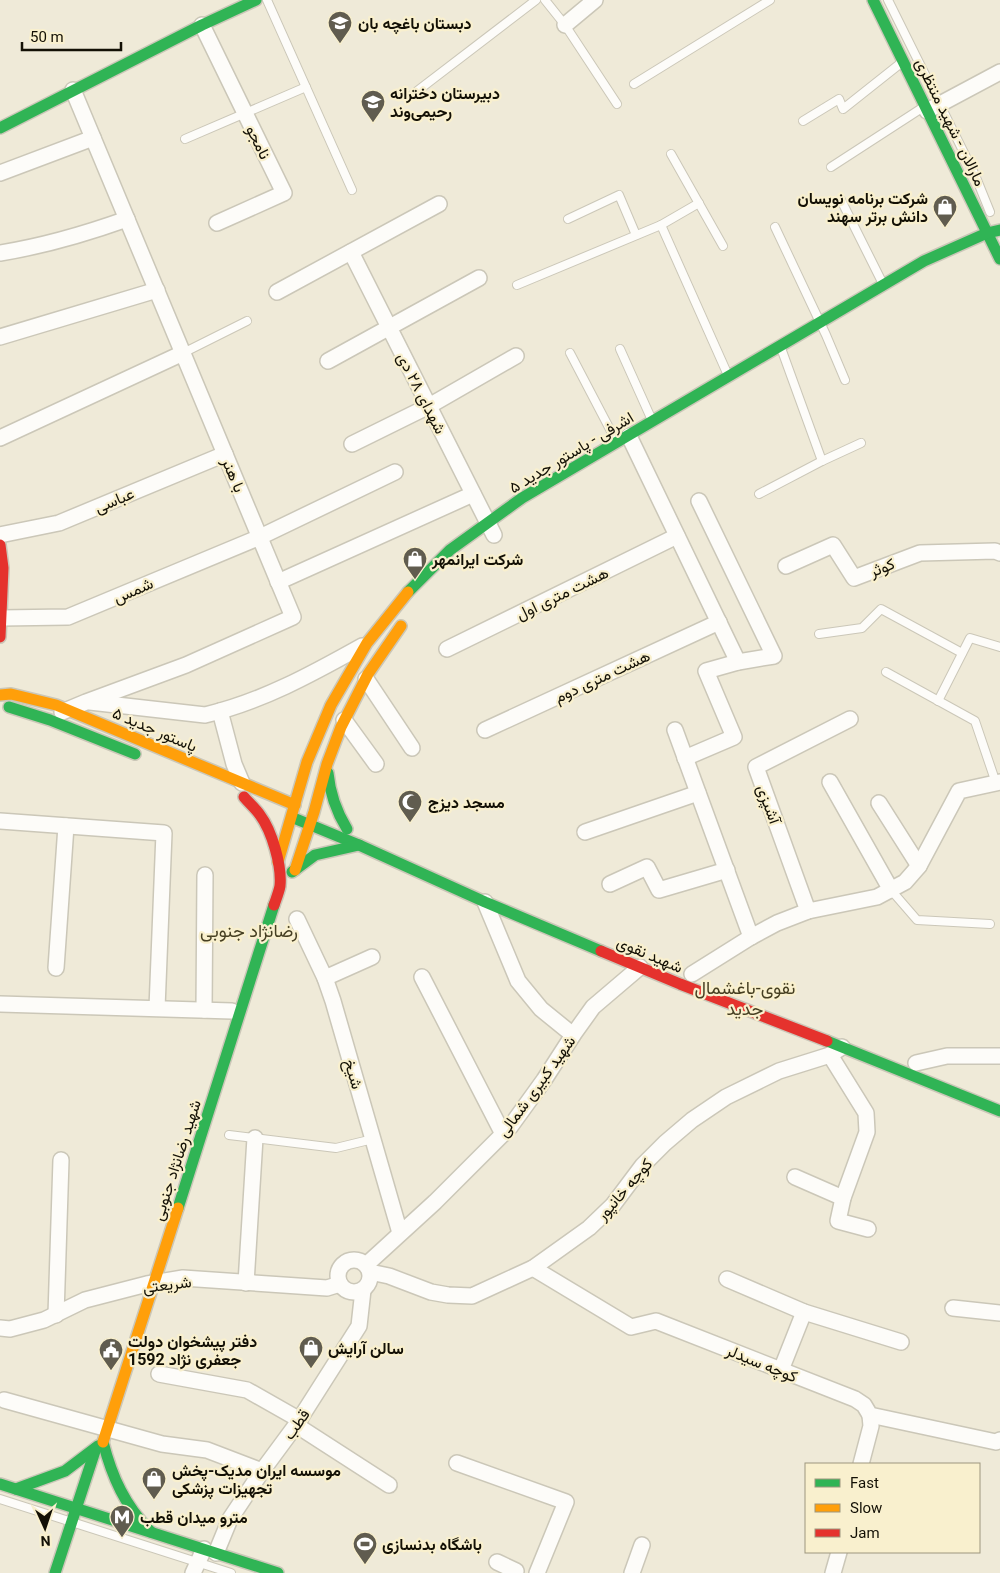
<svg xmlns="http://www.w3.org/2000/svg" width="1000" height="1573" font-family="Roboto,Vazirmatn,sans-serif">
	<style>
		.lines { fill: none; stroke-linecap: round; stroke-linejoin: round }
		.lane-casing { stroke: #cbc7b8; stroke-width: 10 }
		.street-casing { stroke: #cbc7b8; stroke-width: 18 }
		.fast-casing { stroke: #cbc7b8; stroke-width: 14 }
		.slow-casing { stroke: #cbc7b8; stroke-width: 14 }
		.jam-casing { stroke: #cbc7b8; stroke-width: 14 }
		.lane { stroke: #fdfcf9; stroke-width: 8 }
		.street { stroke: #fdfcf9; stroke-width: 15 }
		.fast { stroke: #30b455; stroke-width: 11 }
		.slow { stroke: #ff9f0a; stroke-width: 11 }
		.jam { stroke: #e5322d; stroke-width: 11 }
		.labels { text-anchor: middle; stroke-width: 4.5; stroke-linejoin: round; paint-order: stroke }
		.poi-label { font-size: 16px; font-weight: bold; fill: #131005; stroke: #f9f0ce; text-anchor: start }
		.street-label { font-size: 16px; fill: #131005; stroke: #f9f0ce }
		.neighbourhood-label { font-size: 18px; fill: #463f22; stroke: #f9f0ce }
	</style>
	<rect width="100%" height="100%" fill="#efead8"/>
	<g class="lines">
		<defs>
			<g id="lane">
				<path d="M267,0L352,190"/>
				<path d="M545,0L565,25L617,104"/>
				<path d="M888,0L975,175L990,212"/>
				<path d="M634,84L770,0"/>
				<path d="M412,95L536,0"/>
				<path d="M803,121L839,99L843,109L901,63"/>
				<path d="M185,139L306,87"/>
				<path d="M671,154L723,246"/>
				<path d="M831,167L922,108"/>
				<path d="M841,200L883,284"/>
				<path d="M568,219L619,195L636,235"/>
				<path d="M661,225L727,373"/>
				<path d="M775,227L826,335L845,380"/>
				<path d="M517,285L661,225L699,203"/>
				<path d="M781,348L822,461"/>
				<path d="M620,349L651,418"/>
				<path d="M183,353L247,321"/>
				<path d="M570,353L615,439"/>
				<path d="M759,494L822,461L861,443"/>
				<path d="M819,634L862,628L881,609L962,653"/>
				<path d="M886,672L975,721L996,783"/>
				<path d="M938,701L970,638L1000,647"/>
				<path d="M891,890L917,920L990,924"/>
				<path d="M229,1135L336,1148L373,1139"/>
				<path d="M0,1499L231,1573"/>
			</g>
			<g id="street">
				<path d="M202,25L284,193L217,223"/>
				<path d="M565,25L595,0"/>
				<path d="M927,111L1000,72"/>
				<path d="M0,173L93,138"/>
				<path d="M351,252L494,535"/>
				<path d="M0,253C44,246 85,234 127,219"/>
				<path d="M277,292L439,204"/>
				<path d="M0,337L157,290"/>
				<path d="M328,361L479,278"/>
				<path d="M629,436L738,662"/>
				<path d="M0,438L183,353"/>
				<path d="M352,444L429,406L516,356"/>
				<path d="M0,535L59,523L225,454"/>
				<path d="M786,566L833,545L854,578L920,553L995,551L1000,553"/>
				<path d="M278,582L473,494"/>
				<path d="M1,618L68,617L260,537L395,472"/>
				<path d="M447,649L677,536"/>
				<path d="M366,679L412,748"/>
				<path d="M90,702L205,715C261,702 312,674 362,646"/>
				<path d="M220,711L234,764L242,783"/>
				<path d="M62,712L86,702L186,665L293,617L73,90"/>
				<path d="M344,720L376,764"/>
				<path d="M485,730L719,622"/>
				<path d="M675,730L751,937"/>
				<path d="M685,758L734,737L706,671L738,662L774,656L699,501"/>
				<path d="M830,782L891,890"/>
				<path d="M879,803L919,866"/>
				<path d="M0,821L164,833L157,1008"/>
				<path d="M585,832L698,793"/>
				<path d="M610,884L647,867L659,890L727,870"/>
				<path d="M485,902L518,981L541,1009L573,1035"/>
				<path d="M808,911L756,767L850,719"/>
				<path d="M297,919L325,978L333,1001L400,1233"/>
				<path d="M56,968L66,826"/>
				<path d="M692,974L751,937L777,923L808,911L877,897L905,882L919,866L959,791L1000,782"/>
				<path d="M422,977L503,1134"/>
				<path d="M325,978L372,957"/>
				<path d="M0,1004L232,1011"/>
				<path d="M204,1010L205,875"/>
				<path d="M830,1055L866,1113L867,1132L843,1198L838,1221L868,1229"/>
				<path d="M916,1063L947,1056H1000"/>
				<path d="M795,1177L843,1198"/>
				<circle cx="354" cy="1276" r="16"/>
				<path d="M366,1265L435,1202L510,1127L544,1080L573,1035L593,1007L640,967"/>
				<path d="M533,1268L631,1327L656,1321L855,1399L864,1405L870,1415L996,1442L1000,1440"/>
				<path d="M370,1272L389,1276L431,1292L448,1295L472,1296L533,1268L589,1228L613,1205L643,1165L665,1143L692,1120L726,1097L779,1071L830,1055L842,1047"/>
				<path d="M727,1279L804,1312L901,1342"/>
				<path d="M246,1283L255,1138"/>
				<path d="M953,1308L1000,1313"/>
				<path d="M56,1315L61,1160"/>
				<path d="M0,1328L10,1329L44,1320L85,1300L147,1284L183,1278L327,1288L340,1284"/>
				<path d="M781,1370L804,1312"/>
				<path d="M159,1374L247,1390L300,1420"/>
				<path d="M4,1400L162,1444L207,1450L262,1471"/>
				<path d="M296,1425L389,1485"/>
				<path d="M457,1463L566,1502L537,1573"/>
				<path d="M861,1464L871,1426L870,1415"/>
				<path d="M216,1553L230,1519L262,1471L296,1425L359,1326L363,1290"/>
				<path d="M497,1562L516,1571L515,1573"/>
				<path d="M193,1573L204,1549"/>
				<path d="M632,1573L642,1545"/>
				<path d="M833,1573L839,1552"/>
			</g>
			<g id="fast">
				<path d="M873,0L1000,259"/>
				<path d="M0,128L202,25L256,0"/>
				<path d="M408,592L450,550L522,498L924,261L987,233L1000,230"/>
				<path d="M9,707L50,720L135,754"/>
				<path d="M328,773C330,794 336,811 347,829"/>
				<path d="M296,819L359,845L485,902L601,951"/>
				<path d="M292,872L315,855L359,845"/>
				<path d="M827,1041L1000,1111"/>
				<path d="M178,1208L274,905"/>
				<path d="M103,1442C112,1477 125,1506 151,1532"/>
				<path d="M0,1484L278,1573"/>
				<path d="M16,1489L65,1471L98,1446"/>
				<path d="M55,1573L96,1448"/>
			</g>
			<g id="slow">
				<path d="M0,695L11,694L56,705L295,805"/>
				<path d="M278,862L307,762L331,705L367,643L408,592"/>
				<path d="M295,870L314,812L327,764L341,727L368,674L401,626"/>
				<path d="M103,1442L178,1208"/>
			</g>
			<g id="jam">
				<path d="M0,545L3,568L0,637"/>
				<path d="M244,797C249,803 255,808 260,815C272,831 282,866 280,886C279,892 276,899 274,905"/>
				<path d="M601,951L680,984L827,1041"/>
			</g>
		</defs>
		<!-- lane casing -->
		<use href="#lane" class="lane-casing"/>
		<!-- street casing -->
		<use href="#street" class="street-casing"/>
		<!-- fast casing -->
		<use href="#fast" class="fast-casing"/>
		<!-- slow casing -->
		<use href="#slow" class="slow-casing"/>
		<!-- jam casing -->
		<use href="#jam" class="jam-casing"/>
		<!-- lane -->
		<use href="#lane" class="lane"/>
		<!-- street -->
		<use href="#street" class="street"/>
		<!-- fast -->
		<use href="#fast" class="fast"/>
		<!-- slow -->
		<use href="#slow" class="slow"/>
		<!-- jam -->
		<use href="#jam" class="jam"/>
	</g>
	<!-- icons -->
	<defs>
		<symbol id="school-pin" viewBox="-11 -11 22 30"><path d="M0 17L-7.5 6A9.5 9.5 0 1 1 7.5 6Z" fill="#605c4f" stroke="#f9f0ce"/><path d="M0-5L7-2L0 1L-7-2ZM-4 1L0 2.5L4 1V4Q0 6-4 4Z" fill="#fff"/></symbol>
		<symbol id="shop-pin" viewBox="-11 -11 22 30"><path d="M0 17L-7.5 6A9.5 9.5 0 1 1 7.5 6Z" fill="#605c4f" stroke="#f9f0ce"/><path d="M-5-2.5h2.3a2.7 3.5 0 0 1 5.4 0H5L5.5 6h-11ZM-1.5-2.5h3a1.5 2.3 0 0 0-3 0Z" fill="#fff"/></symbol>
		<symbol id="mosque-pin" viewBox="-11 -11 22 30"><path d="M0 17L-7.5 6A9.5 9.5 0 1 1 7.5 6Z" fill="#605c4f" stroke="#f9f0ce"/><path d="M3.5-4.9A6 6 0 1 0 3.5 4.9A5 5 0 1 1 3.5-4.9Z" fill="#fff"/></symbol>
		<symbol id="civic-pin" viewBox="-11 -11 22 30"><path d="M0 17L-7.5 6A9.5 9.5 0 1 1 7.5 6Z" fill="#605c4f" stroke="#f9f0ce"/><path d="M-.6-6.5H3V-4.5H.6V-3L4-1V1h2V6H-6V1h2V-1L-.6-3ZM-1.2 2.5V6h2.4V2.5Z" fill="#fff"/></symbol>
		<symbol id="metro-pin" viewBox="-11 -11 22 30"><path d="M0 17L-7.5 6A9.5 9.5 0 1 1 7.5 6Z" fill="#605c4f" stroke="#f9f0ce"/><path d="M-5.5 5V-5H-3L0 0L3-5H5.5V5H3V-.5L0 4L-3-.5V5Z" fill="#fff"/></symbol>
		<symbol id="stadium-pin" viewBox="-11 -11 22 30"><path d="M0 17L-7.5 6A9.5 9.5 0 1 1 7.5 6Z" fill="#605c4f" stroke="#f9f0ce"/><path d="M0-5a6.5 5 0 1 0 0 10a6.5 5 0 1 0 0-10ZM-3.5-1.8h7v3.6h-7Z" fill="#fff"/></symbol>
	</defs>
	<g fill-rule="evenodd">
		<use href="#school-pin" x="326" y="9" width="28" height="38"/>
		<use href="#school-pin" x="359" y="88" width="28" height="38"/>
		<use href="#shop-pin" x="931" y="193" width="28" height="38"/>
		<use href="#shop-pin" x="401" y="545" width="28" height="38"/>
		<use href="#mosque-pin" x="396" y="788" width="28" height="38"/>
		<use href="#shop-pin" x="297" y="1334" width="28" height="38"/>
		<use href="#civic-pin" x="97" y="1336" width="28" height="38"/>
		<use href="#shop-pin" x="140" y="1465" width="28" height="38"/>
		<use href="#metro-pin" x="108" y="1503" width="28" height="38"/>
		<use href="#stadium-pin" x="351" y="1530" width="28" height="38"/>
	</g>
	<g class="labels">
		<!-- poi labels -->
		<g class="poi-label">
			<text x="358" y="29">دبستان باغچه بان</text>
			<text x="390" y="99">دبیرستان دخترانه<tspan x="390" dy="18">رحیمی‌وند</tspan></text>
			<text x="928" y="204" text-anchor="end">شرکت برنامه نویسان<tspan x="928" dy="18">دانش برتر سهند</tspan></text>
			<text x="432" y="565">شرکت ایرانمهر</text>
			<text x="428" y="808">مسجد دیزج</text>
			<text x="128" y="1347">دفتر پیشخوان دولت<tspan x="128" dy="18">1592 جعفری نژاد</tspan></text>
			<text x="328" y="1354">سالن آرایش</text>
			<text x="172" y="1476">موسسه ایران مدیک-پخش<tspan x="172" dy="18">تجهیزات پزشکی</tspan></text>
			<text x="140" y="1523">مترو میدان قطب</text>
			<text x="382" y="1550">باشگاه بدنسازی</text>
		</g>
		<!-- street labels -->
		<g class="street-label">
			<text transform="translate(951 122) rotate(64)" y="6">مارالان - شهید منتظری</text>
			<text transform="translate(259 142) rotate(64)" y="6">نامجو</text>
			<text transform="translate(422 393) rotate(63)" y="6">شهدای ۲۸ دی</text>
			<text transform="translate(571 452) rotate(-31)" y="6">اشرفی - پاستور جدید ۵</text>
			<text transform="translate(234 475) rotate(67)" y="6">با هنر</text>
			<text transform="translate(114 500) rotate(-23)" y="6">عباسی</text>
			<text transform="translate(882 567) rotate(-21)" y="6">کوثر</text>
			<text transform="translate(133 590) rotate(-23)" y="6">شمس</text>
			<text transform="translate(562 593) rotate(-26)" y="6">هشت متری اول</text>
			<text transform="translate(602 676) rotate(-25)" y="6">هشت متری دوم</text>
			<text transform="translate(155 729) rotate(23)" y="6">پاستور جدید ۵</text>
			<text transform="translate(769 804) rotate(70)" y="6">آشپزی</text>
			<text transform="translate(650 954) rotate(23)" y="6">شهید نقوی</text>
			<text transform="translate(354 1074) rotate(74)" y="6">شیخ</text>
			<text transform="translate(536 1086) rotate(-54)" y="6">شهید کبیری شمالی</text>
			<text transform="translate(176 1160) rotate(-72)" y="6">شهید رضانژاد جنوبی</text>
			<text transform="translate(624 1189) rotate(-49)" y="6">کوچه خانپور</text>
			<text transform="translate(167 1284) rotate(-7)" y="6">شریعتی</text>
			<text transform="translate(762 1363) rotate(22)" y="6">کوچه سیدلر</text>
			<text transform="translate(296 1424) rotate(-55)" y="6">قطب</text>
		</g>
		<!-- neighbourhood labels -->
		<g class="neighbourhood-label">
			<text x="249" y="937">رضانژاد جنوبی</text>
			<text x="745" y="994">نقوی-باغشمال<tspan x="745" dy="21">جدید</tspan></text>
		</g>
	</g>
	<!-- legend -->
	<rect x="805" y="1463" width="175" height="90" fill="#f9f0ce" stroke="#9d967e"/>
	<rect x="815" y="1479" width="25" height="8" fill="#30b455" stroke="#9d967e"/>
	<text x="850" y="1488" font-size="15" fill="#131005">Fast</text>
	<rect x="815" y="1504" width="25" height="8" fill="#ff9f0a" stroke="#9d967e"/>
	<text x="850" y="1513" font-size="15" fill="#131005">Slow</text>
	<rect x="815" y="1529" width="25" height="8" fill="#e5322d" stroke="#9d967e"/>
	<text x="850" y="1538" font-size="15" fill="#131005">Jam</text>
	<!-- north arrow -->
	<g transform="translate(45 1528) rotate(177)" stroke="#f9f0ce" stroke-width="4" paint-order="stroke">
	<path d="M0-4L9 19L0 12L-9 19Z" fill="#131005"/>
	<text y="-8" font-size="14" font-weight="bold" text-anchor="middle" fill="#131005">N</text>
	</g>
	<!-- scale -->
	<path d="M22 42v8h99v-8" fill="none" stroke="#131005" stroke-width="2.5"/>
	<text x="30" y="42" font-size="15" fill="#131005" stroke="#f9f0ce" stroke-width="4" paint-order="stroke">50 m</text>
</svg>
